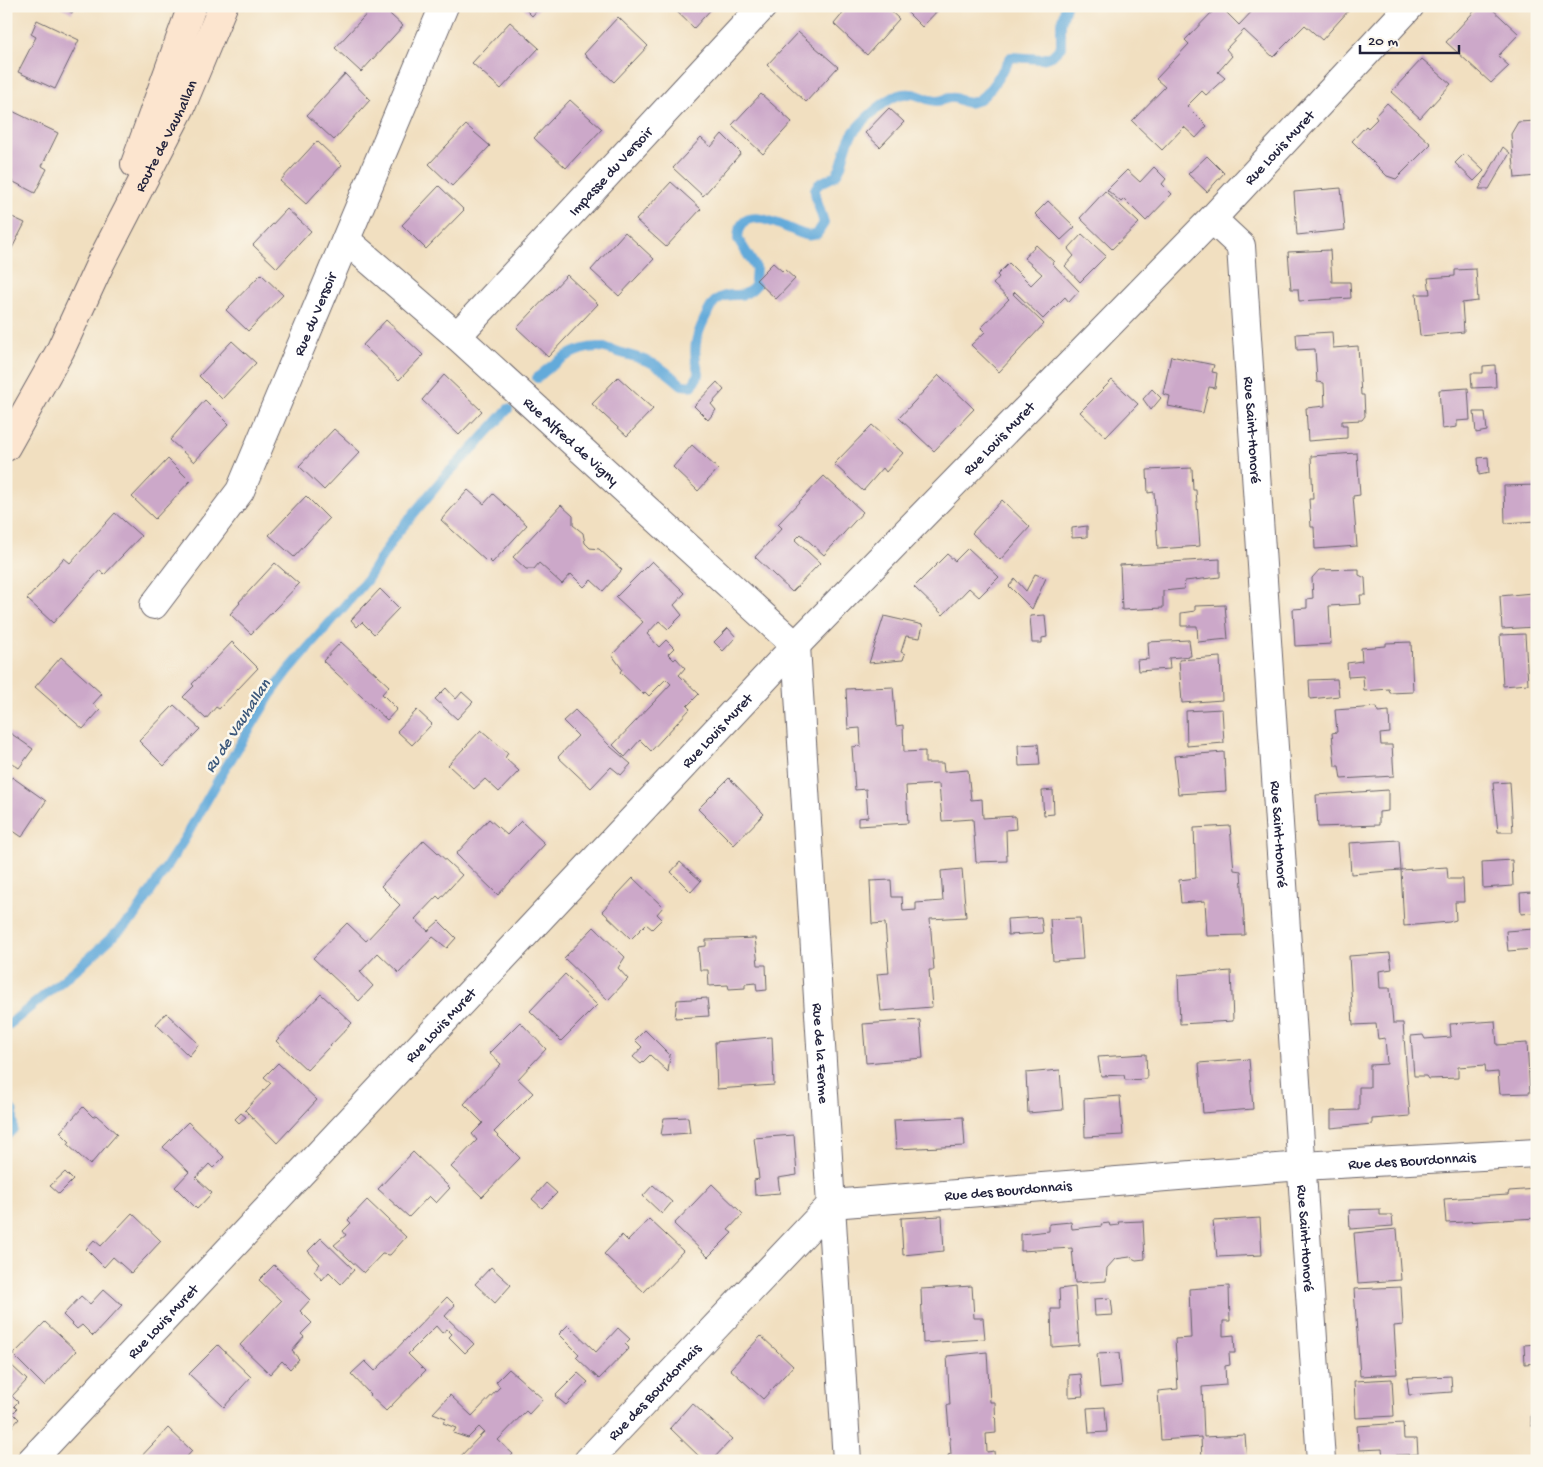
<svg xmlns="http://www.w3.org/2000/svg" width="1543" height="1467" font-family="'Gochi Hand',sans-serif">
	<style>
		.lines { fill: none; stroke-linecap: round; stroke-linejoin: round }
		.stream { stroke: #64aada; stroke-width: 10 }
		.building { fill: #cca8c9 }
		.street-casing { stroke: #6a646a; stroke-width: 30 }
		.secondary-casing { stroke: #6a646a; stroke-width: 30 }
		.street { stroke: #fff; stroke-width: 28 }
		.secondary { stroke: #fce5cf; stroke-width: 28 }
		.labels { text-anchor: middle; stroke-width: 5; stroke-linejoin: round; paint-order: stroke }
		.street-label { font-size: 15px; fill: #22223b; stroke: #fbf7ec }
		.water-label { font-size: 16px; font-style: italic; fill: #3c587b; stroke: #fbf7ec }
	</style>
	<rect width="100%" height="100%" fill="#fbf7ec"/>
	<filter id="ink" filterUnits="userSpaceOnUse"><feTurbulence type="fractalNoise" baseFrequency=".02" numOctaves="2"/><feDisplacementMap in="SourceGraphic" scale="10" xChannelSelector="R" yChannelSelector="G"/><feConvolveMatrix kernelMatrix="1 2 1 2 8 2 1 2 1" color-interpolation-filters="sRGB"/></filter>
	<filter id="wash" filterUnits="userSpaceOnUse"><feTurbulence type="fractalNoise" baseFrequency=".0096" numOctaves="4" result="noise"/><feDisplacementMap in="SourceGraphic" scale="20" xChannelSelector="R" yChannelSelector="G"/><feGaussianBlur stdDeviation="1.12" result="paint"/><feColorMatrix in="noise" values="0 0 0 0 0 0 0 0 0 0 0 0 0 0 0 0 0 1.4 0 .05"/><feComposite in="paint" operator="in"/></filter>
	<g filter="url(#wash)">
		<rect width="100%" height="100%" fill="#f1dfc0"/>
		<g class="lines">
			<!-- stream -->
			<g class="stream">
				<path d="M537,378C554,363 574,347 598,347C606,347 617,352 625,354C654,362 659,365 682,385L692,386L699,374C696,364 694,354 696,343C697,334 710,303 718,299C732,290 742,302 756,285L755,280L756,268L738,239C740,197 788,231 806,235C809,236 814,235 817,234L824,223C822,214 814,197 815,190C817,180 833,181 838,172C844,163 844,147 851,136C859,123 888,96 903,94C919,92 923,100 936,101C942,102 948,96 955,98C963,101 967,105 976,101C989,96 1003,69 1011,57L1042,59L1052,56L1061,47V23L1066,6"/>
				<path d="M6,1027L85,962L135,916L185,838L220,777L271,694L288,671L366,581L395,536L444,477L476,445L508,409"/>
				<path d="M6,1103L13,1112V1129L6,1136"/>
			</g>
		</g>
		<g id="blocks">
			<!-- building -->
			<g class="building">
				<path d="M59,6H75L72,13Z"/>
				<path d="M374,6H381L403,26L361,72L335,48Z"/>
				<path d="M522,6H541L532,16Z"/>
				<path d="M671,6H714L694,28Z"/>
				<path d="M849,6H885L899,19L867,55L834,24Z"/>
				<path d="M901,6H942L922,27Z"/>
				<path d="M1218,6H1220L1239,25L1257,6H1347L1350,9L1322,40L1305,25L1273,57L1244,30L1226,49L1232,56L1218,72L1225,78L1206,95L1202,91L1187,106L1207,126L1196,138L1184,127L1162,150L1132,121L1165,87L1156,79L1189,44L1185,40Z"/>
				<path d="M1479,6H1489L1519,34L1498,56L1509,66L1491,83L1446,42Z"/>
				<path d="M618,17L648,46L614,82L584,54Z"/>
				<path d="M37,20L79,40L55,89L18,72L36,37L31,34Z"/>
				<path d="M510,22L539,48L501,89L472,63Z"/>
				<path d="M798,32L838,67L806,102L767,65Z"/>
				<path d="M1422,59L1451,84L1420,118L1391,92Z"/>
				<path d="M345,74L370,100L334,140L307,115Z"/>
				<path d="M761,94L792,122L763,154L732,125Z"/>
				<path d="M570,100L602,129L566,168L534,138Z"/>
				<path d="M1387,103L1431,144L1396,179L1387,176L1352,141L1366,126L1368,128L1377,119L1375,116Z"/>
				<path d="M6,108L58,133L42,166L47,169L35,193L6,178Z"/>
				<path d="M889,108L904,122L880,147L865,133Z"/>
				<path d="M1537,121V176L1515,178L1511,134L1518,122Z"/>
				<path d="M466,125L490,146L452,186L429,164Z"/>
				<path d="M722,134L741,153L703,196L673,168L701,138L711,147Z"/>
				<path d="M317,141L342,165L306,204L280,181Z"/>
				<path d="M1503,147L1510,153L1489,189H1479Z"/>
				<path d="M1465,153L1484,171L1474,181L1455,163Z"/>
				<path d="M1207,156L1224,173L1207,192L1188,174Z"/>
				<path d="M1154,167L1166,179L1162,184L1172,194L1146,221L1124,199L1121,202L1107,190L1127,170L1140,182Z"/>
				<path d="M671,182L701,209L666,247L636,220Z"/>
				<path d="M439,186L464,210L426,249L402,225Z"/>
				<path d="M1341,188L1345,230L1297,235L1294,192Z"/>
				<path d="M1105,191L1139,223L1112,249L1080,218Z"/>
				<path d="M1048,201L1075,227L1061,240L1035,214Z"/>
				<path d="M287,209L311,231L277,268L253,245Z"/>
				<path d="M6,214L25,223L6,260Z"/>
				<path d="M625,232L654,259L619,296L591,270Z"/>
				<path d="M1082,234L1106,256L1080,282L1065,266L1074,256L1068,249Z"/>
				<path d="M1036,245L1054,262L1052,263L1079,291L1069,302L1065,297L1043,319L1015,292L1013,294L1044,324L999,372L971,345L985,332L981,328L1009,299L993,284L999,277L997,275L1009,263L1031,285L1042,274L1024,258Z"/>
				<path d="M1330,250L1332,282H1350L1351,298L1299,301L1298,289H1291L1288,252Z"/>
				<path d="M773,263L782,271L784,269L795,279L776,299L756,280Z"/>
				<path d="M1476,269L1478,301L1462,303L1464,332L1420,336L1416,294H1430L1428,278L1455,276V270Z"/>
				<path d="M261,274L283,295L248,331L226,310Z"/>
				<path d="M567,275L598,304L548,357L517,328Z"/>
				<path d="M386,320L423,355L399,380L363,345Z"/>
				<path d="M1332,332L1333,348L1358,346L1361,395H1364L1365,416L1362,420L1342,421V425H1347V438L1308,441L1306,408L1325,406L1324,383L1317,382L1315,349L1297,350L1296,334Z"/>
				<path d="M232,341L256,363L222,399L199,376Z"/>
				<path d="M1171,356L1214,365L1212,372L1217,373L1215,388L1209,387L1203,413L1168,406L1170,396L1163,394Z"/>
				<path d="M1495,365L1496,387L1472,388L1471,373H1483V366Z"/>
				<path d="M444,375L482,411L459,435L422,400Z"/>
				<path d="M939,375L974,409L934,451L899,418Z"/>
				<path d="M618,377L653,409L627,436L592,404Z"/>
				<path d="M1112,380L1138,404L1106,437L1080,412Z"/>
				<path d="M717,382L724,390L711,404L716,410L708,420L694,406Z"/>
				<path d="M1468,388L1470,420L1457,421V427L1442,429L1439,390Z"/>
				<path d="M1152,389L1161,398L1151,410L1143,399Z"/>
				<path d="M205,400L229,424L194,462L170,440Z"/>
				<path d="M1474,412H1485L1487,431L1476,433Z"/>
				<path d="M872,425L903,453L886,472L883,468L863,491L834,464Z"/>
				<path d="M334,429L360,452L324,490L299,466Z"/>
				<path d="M692,445L718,469L698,491L673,467Z"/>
				<path d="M1357,453L1360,495L1353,496L1357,546L1315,549L1314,527H1311L1309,499H1313L1311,456Z"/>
				<path d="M1488,457L1489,473L1479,475L1478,458Z"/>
				<path d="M168,459L190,481L155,519L132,497Z"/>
				<path d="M1192,468L1193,490H1196L1200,546L1158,549L1154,492L1148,493L1147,470Z"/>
				<path d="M824,476L863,512L824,555L801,534L795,540L820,563L792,592L755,557L782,528L778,524Z"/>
				<path d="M1537,485V521L1505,523L1504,486Z"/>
				<path d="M468,490L484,504L493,494L527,525L492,563L488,559L486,561L441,520Z"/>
				<path d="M306,496L329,519L294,557L269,535Z"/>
				<path d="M1002,500L1030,527L1000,560L972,533Z"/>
				<path d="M561,505L573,516V525L583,533L585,543L590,548L599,549L622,570L603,591L591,580L584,587L571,574L562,584L539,563L534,569H526L513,557Z"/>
				<path d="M115,513L141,536L104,575L100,570L53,623L27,599L64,558L70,563Z"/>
				<path d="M1087,526V537L1072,538V528Z"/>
				<path d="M968,548L999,577L979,597L969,588L943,615L914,587L947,554L955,561Z"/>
				<path d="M1220,559V577L1185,581L1184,589L1163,591V608L1122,610L1120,565Z"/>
				<path d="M652,561L685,593L674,605L682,615L668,629L659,621L647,634L659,647L666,640L674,648L668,654L674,660L676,658L685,668L679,675L699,694L687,706L690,709L651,751L640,740L625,757L613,745L671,684L666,679L649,696L645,692L643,694L620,672L622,669L612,655L643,622L616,597Z"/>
				<path d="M275,563L299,584L251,634L230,614L240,603L239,602Z"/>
				<path d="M1359,569V575L1365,578L1366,595H1360L1361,604L1329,606L1331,644L1295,646L1293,609L1307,608V599L1313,598L1312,578L1319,570Z"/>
				<path d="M1035,574L1046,578L1032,609L1009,586L1015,579L1026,591Z"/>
				<path d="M380,589L399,608L374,634L362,622L357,627L351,620Z"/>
				<path d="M1532,593L1535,627L1502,629L1500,596Z"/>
				<path d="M1225,605L1228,639L1198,642L1197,626H1181V613L1195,611V606Z"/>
				<path d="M1045,615L1047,637L1042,638V643H1032L1030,616Z"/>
				<path d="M884,616L923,625L920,638L906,636L901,652L905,654L903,660L869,663Z"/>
				<path d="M728,628L736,637L723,651L714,642Z"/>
				<path d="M1525,634L1528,684L1503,686L1500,635Z"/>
				<path d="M1189,640L1191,656L1169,658L1170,669L1138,671L1137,660L1149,659L1148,642Z"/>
				<path d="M232,642L258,668L219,709L216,707L206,719L183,697L194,686L192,684Z"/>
				<path d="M341,642L389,686L382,694L397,709L387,720L323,661Z"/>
				<path d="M1411,642L1413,692L1390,693L1389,689L1364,691L1363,676L1348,677L1347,663L1362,661L1361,648L1386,646V643Z"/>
				<path d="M61,657L102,694L93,704L100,710L83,729L35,687Z"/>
				<path d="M1220,657L1222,700L1182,703L1179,660Z"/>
				<path d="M1337,679L1339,696L1310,699L1309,680Z"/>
				<path d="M893,687L896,726L903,725L904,752L925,751V763H943L944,772L968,770L971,800L982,799L983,818L1015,816L1016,829L1006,830L1007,861L976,862L973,819L942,821L939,784L906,786L908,823L858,826V818L868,817L866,789L855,790L852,747L861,746L860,728L848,729L846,689Z"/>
				<path d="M446,688L456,699L462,692L473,702L457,719L435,699Z"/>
				<path d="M174,705L200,729L164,766L139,741Z"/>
				<path d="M1377,707L1378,712L1389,711L1390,733L1380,734L1381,745H1392L1394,776L1341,779L1339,766H1335L1332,733L1337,732L1335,710Z"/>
				<path d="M1222,709L1224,743L1187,746L1186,711Z"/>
				<path d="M417,710L432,724L412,745L397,731Z"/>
				<path d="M575,710L611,747L631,764L621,775L611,767L591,788L558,757L578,736L563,721Z"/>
				<path d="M6,730L33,749L19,768L6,759Z"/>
				<path d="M481,730L508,753L505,758L519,771L499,792L485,779L474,789L448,765Z"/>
				<path d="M1038,744L1040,765L1019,766L1018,745Z"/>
				<path d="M1224,752L1226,791L1178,794L1174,756Z"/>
				<path d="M12,777L46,801L22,837L6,826V786Z"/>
				<path d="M729,778L764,814L734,845L698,809Z"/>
				<path d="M1510,782L1513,832H1498L1493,783Z"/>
				<path d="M1053,790L1054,814L1044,815L1042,791Z"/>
				<path d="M1388,790V811L1379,812V825L1318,827L1316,795Z"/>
				<path d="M489,819L507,835L521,821L545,844L498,895L456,854Z"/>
				<path d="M1230,826L1234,870L1241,871L1245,935L1207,936L1205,901L1181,903L1179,880L1196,878L1194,828Z"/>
				<path d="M424,840L462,875L440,899L437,896L415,919L428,931L439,921L456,938L447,948L433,937L399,973L378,953L360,972L373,986L359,1001L313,958L347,923L366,941L400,905L381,886Z"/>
				<path d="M1399,840L1401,870L1351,874L1349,843Z"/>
				<path d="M1512,860L1513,886L1483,888L1482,862Z"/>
				<path d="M680,862L701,881L691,892L671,872Z"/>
				<path d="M1447,867L1448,879H1463L1464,902H1455L1456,920L1449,922L1404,926L1401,870Z"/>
				<path d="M962,869L966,917L930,919L934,970H929L932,1007L881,1011L877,974L889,973L885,923L872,924L870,881L891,880L892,897H902L903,911L916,910V903L943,901L941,871Z"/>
				<path d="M633,878L663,907L657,914L662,919L652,929L646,924L631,939L602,911Z"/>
				<path d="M1532,892L1533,913L1521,914L1520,893Z"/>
				<path d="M1041,917L1043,933L1008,935L1007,919Z"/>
				<path d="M1080,918L1083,959L1053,961L1050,919Z"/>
				<path d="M594,927L625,957L618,968L628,979L608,1000L564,958Z"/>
				<path d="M1534,929V949L1508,951L1506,931Z"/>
				<path d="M755,938L758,965H766L767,990L757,991L756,983L745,984V988L729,989L728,985L709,986L708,970H700L698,947L706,946V940Z"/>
				<path d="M1390,953L1392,969L1379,971L1380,988H1390L1393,1023H1403L1410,1116L1372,1119V1124L1331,1128V1111L1359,1110V1087H1370V1065L1387,1064L1385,1038L1378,1039L1376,1024L1353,1025L1349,956Z"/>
				<path d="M1231,971L1233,1021L1180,1024L1178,975Z"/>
				<path d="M565,974L597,1005L561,1041L530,1011Z"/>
				<path d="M321,994L352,1023L307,1070L276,1041Z"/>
				<path d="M707,998L709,1016L675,1018L677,1000Z"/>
				<path d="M166,1013L199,1044L189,1056L156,1024Z"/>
				<path d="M920,1020L923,1058L866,1063L863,1024Z"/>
				<path d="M1495,1021L1497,1045L1527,1043L1530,1093L1500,1094L1498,1072L1486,1073L1485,1065L1458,1067V1078L1428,1079L1426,1076H1414L1411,1036L1423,1035L1425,1039L1451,1037L1450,1024Z"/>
				<path d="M520,1022L546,1049L518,1079L533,1093L494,1132L520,1158L482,1197L451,1167L477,1140L472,1134L483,1123L464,1104L501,1064L489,1053Z"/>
				<path d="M645,1030L670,1055L668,1072L650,1055L641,1064L633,1057L642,1047L635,1040Z"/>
				<path d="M772,1037L774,1085L717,1089L715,1042Z"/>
				<path d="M1146,1054L1147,1079L1125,1080L1124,1075L1101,1076L1098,1057Z"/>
				<path d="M1249,1059L1253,1109L1203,1113L1199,1063Z"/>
				<path d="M278,1063L317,1100L277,1143L245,1110L271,1083L264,1077Z"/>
				<path d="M1060,1070L1063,1110L1028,1113L1026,1073Z"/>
				<path d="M1120,1096L1123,1135L1085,1137L1084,1099Z"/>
				<path d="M83,1107L93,1117L96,1115L117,1134L90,1165L68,1145L70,1142L60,1132Z"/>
				<path d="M241,1113L246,1117L239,1123L235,1119Z"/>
				<path d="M688,1117L690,1133L661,1135L664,1118Z"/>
				<path d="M963,1117L965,1146L896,1149L894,1120Z"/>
				<path d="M188,1122L224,1157L213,1168L209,1164L196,1178L212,1193L197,1209L175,1187L189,1172L163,1147Z"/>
				<path d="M794,1135L797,1175L778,1178L780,1193L755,1195L754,1180L759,1179L754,1138Z"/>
				<path d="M413,1152L450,1188L436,1203L429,1196L409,1217L378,1189Z"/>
				<path d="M65,1172L73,1180L59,1194L50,1186Z"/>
				<path d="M546,1183L557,1193L542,1208L532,1199Z"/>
				<path d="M712,1184L743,1214L728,1230L732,1233L708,1257L674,1224Z"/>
				<path d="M653,1185L672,1202L662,1214L643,1196Z"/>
				<path d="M1537,1189V1218L1446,1223L1444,1199L1508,1195L1509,1191Z"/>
				<path d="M367,1200L406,1237L390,1255L382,1254L364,1273L334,1245L346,1235L343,1231L351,1223L348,1220Z"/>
				<path d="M1380,1209V1215H1392L1393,1226L1350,1229L1349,1210Z"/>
				<path d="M132,1213L161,1241L131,1273L113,1257L104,1267L86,1249L94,1240L101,1246Z"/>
				<path d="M942,1216L944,1251L903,1255L901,1218Z"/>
				<path d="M1260,1218L1262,1255L1217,1257L1213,1221Z"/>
				<path d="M649,1219L683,1251L644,1292L604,1254L622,1235L628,1241Z"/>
				<path d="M1143,1221L1145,1259L1136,1260L1130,1257L1115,1259L1107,1268L1106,1281L1075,1283L1072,1248L1021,1251V1234L1049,1231V1224L1071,1222L1072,1229L1102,1226L1101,1224L1109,1223L1110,1226L1119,1225L1118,1222Z"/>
				<path d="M1397,1229L1401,1280L1358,1283L1354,1233Z"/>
				<path d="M321,1238L354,1270L341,1284L329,1272L322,1280L314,1271L320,1264L308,1251Z"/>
				<path d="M274,1265L310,1300L300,1311L312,1323L301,1334L304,1337L292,1351L299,1359L290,1369L282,1361L270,1374L240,1345L281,1301L259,1280Z"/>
				<path d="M491,1267L511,1285L495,1303L475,1284Z"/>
				<path d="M972,1286L974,1318H983L985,1339L923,1343L921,1289Z"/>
				<path d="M1229,1286L1230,1321H1223V1336L1234,1335L1235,1353H1229L1230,1365L1225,1366L1226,1385L1202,1387L1204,1437L1245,1435L1247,1461H1202L1201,1437L1161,1440L1158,1391L1178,1389L1175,1339L1191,1338L1189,1289Z"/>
				<path d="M1075,1287L1079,1345L1052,1347L1051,1309H1060L1059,1289Z"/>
				<path d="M1401,1287L1403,1325L1394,1326L1397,1374L1360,1376L1354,1289Z"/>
				<path d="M104,1289L122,1305L93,1336L82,1325L77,1329L63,1315L81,1296L90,1304Z"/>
				<path d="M447,1297L455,1305L445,1316L474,1344L465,1353L449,1337L452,1334L447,1329L442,1333L436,1326L408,1354L425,1371L386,1411L369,1395L370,1394L351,1374L365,1361L375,1371Z"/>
				<path d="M1111,1298L1113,1315L1095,1316L1094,1299Z"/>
				<path d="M45,1322L76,1351L44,1386L13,1355Z"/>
				<path d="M568,1325L596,1352L618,1328L630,1339L625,1344L629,1348L599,1379L576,1357L579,1354L559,1334Z"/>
				<path d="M761,1336L793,1366L763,1399L730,1369Z"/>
				<path d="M1537,1344V1363L1525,1364L1524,1345Z"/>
				<path d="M218,1345L251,1377L224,1407L189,1374Z"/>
				<path d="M987,1352L990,1402H995L996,1433L986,1434L987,1452L994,1451L995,1461H949L948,1455L951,1454L947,1405H950L947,1356Z"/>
				<path d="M1119,1353L1122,1386L1100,1388L1097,1354Z"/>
				<path d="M10,1364L27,1380L12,1396L18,1402L14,1406L17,1409L13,1413L19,1419L11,1428L6,1423V1368Z"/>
				<path d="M509,1369L543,1399L529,1414L526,1411L498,1440L513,1454L507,1461H456L484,1432L479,1427L468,1438L453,1433L456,1428L443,1423L446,1418L433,1413L450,1395L472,1416L500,1387L496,1382Z"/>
				<path d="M578,1373L588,1382L566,1405L555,1396Z"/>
				<path d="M1081,1374L1083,1396L1069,1397V1375Z"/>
				<path d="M1451,1376L1452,1392L1409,1395L1407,1378Z"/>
				<path d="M1392,1379L1394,1416L1356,1418L1354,1381Z"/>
				<path d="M692,1403L732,1439L711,1461H704L670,1428Z"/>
				<path d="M1105,1407L1107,1432L1089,1433L1087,1408Z"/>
				<path d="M1531,1414H1537V1425L1531,1426Z"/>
				<path d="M1403,1423L1404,1439H1417L1418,1454L1383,1456L1382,1449L1359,1450L1357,1426Z"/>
				<path d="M168,1428L192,1451L183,1461H137Z"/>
			</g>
		</g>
	</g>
	<g filter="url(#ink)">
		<use href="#blocks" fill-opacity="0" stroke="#6a646a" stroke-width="1"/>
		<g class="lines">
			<defs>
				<g id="street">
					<path id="s1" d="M1212,219L1241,246L1321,1461"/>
					<path id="s2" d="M346,240L457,336L796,646L847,1461"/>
					<path id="s3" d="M457,336L763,6"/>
					<path id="s4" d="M154,605L240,491L444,6"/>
					<path id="s5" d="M31,1461L802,639L1212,219L1410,6"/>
					<path id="s6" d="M588,1461L832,1204L1302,1166L1537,1153"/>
				</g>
				<g id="secondary">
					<path d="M135,164L192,6"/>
					<path id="s7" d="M6,447L60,351L101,262L181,107L223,6"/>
				</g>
			</defs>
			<!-- street casing -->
			<use href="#street" class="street-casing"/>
			<!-- secondary casing -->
			<use href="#secondary" class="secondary-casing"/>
			<!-- street -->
			<use href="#street" class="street"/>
			<!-- secondary -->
			<use href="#secondary" class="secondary"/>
		</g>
	</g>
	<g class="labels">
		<!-- street labels -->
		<g class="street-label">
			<text dy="5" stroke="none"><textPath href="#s7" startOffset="350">Route de Vauhallan</textPath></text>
			<text dy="5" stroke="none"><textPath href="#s5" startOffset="1812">Rue Louis Muret</textPath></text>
			<text dy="5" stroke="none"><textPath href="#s3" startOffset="225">Impasse du Versoir</textPath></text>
			<text dy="5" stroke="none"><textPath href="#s4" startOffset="335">Rue du Versoir</textPath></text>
			<text dy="5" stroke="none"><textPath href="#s1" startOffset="224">Rue Saint-Honoré</textPath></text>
			<text dy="5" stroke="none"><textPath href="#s5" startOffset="1408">Rue Louis Muret</textPath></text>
			<text dy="5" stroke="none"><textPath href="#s2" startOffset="302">Rue Alfred de Vigny</textPath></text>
			<text dy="5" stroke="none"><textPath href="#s5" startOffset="1002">Rue Louis Muret</textPath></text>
			<text dy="5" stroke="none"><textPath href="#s1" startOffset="629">Rue Saint-Honoré</textPath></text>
			<text dy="5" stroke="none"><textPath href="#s5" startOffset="598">Rue Louis Muret</textPath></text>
			<text dy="5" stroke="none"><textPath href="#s2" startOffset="1014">Rue de la Ferme</textPath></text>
			<text dy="5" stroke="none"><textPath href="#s6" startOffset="936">Rue des Bourdonnais</textPath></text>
			<text dy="5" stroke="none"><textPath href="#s6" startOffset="531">Rue des Bourdonnais</textPath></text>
			<text dy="5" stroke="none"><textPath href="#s1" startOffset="1034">Rue Saint-Honoré</textPath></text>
			<text dy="5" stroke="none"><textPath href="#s5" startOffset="192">Rue Louis Muret</textPath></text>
			<text dy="5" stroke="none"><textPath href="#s6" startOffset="96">Rue des Bourdonnais</textPath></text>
		</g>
		<!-- water labels -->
		<g class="water-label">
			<text transform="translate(236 725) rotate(-57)" y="6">Ru de Vauhallan</text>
		</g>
	</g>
	<!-- margin -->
	<rect width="1543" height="1467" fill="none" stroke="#fbf7ec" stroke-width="25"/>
	<!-- scale -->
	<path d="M1360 45v8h99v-8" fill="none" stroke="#22223b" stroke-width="2.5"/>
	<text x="1368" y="45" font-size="15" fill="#22223b" stroke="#fbf7ec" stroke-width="4" paint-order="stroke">20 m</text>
</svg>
